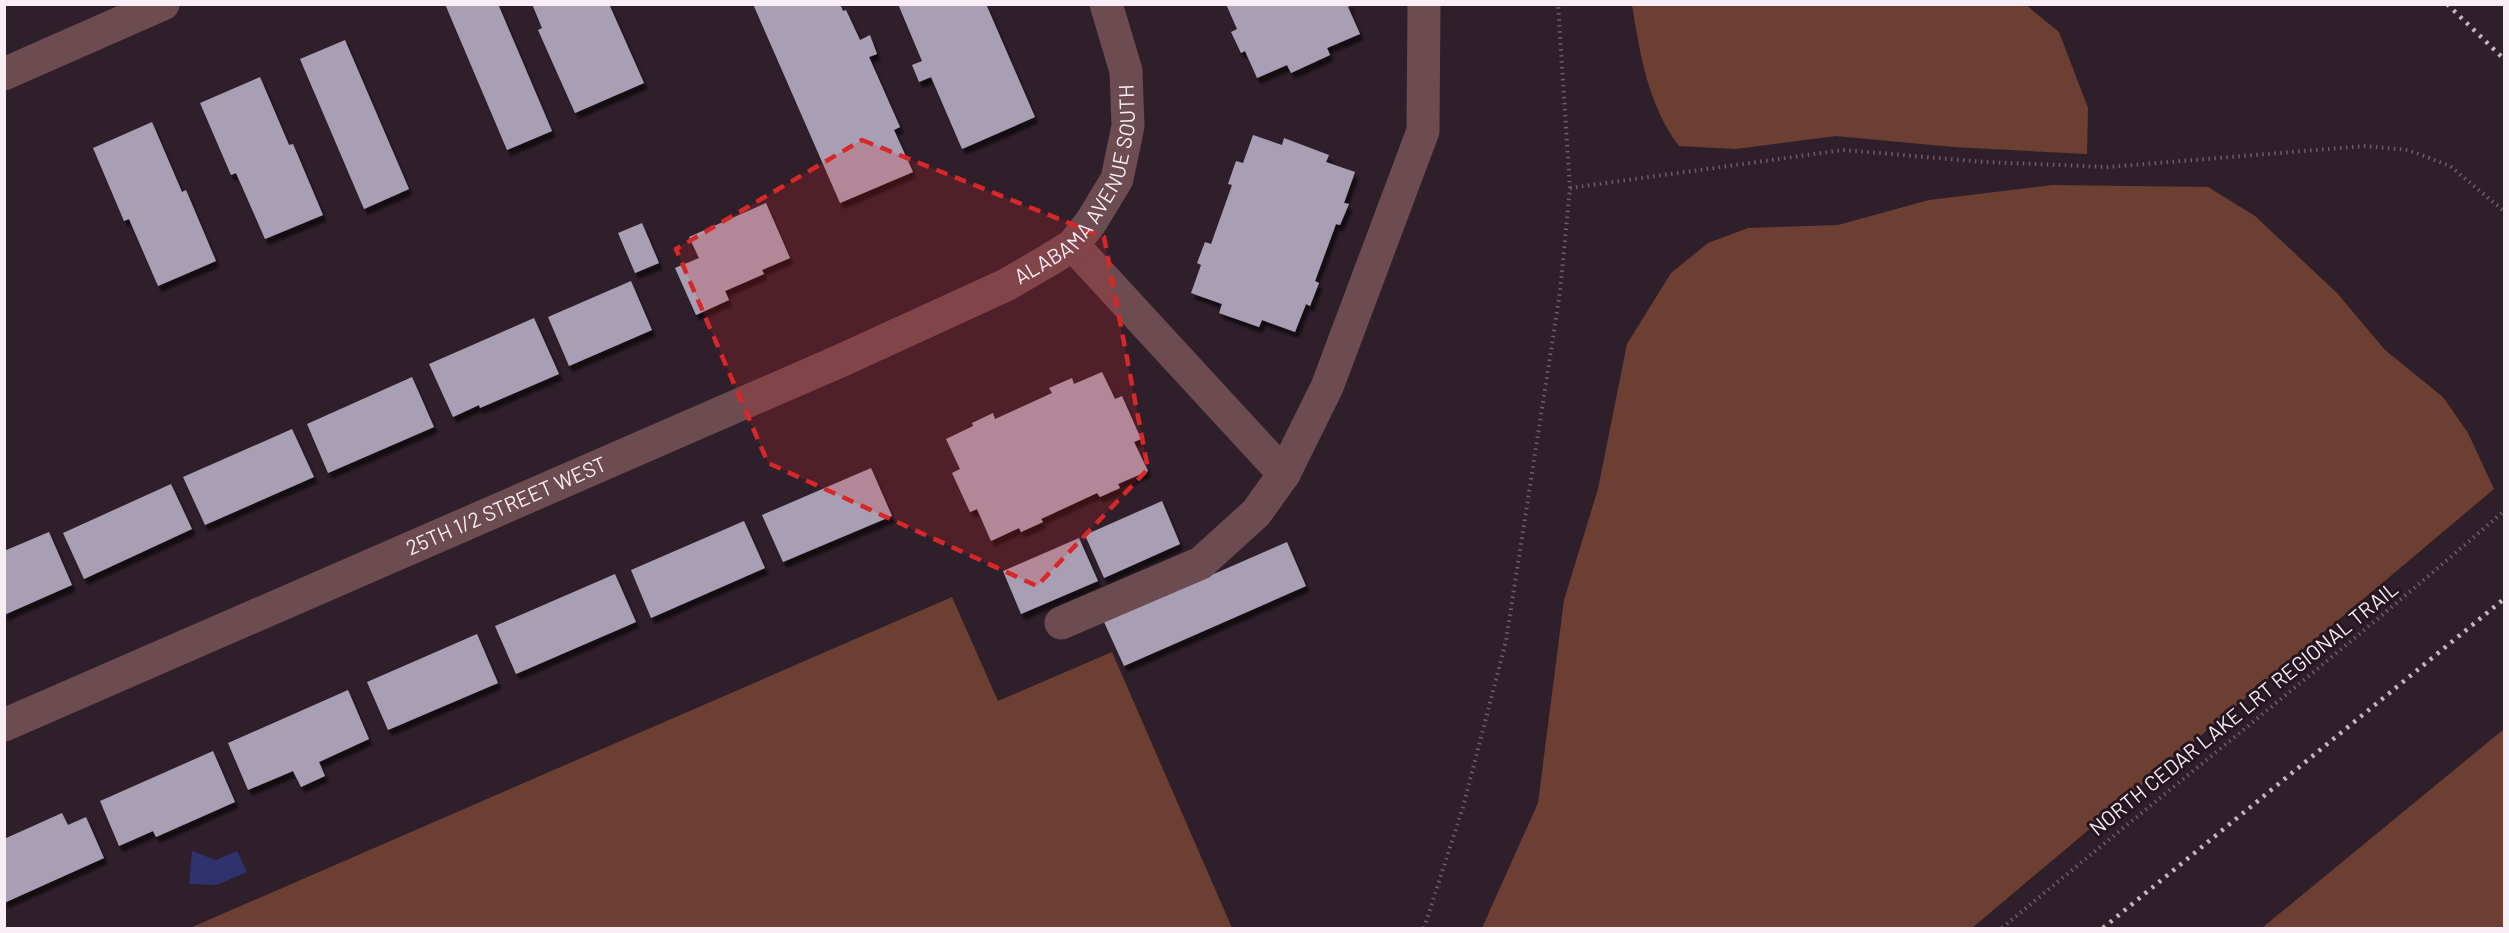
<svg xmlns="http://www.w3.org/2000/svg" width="2509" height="933" font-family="Barlow,sans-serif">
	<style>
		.green { fill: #6d3f32 }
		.water { fill: #2f326d }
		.building { fill: #a99fb4; filter: url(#shadow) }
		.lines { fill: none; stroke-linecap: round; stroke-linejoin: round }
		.path { stroke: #6d5e69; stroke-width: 4; stroke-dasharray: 1.5 4.5; stroke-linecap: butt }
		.minor { stroke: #6c4b51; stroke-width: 33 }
		.rail { stroke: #c3b7c0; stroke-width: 4.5; stroke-dasharray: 3 6; stroke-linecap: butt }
		.marked { fill: #d62828; fill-opacity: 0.2; stroke: #d62828; stroke-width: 4.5; stroke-dasharray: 12 8; stroke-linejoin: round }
		.labels { text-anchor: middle; stroke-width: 6; stroke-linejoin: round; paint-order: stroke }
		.street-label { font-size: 21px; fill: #f9eef6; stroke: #251621 }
	</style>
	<defs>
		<filter id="shadow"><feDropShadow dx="3.5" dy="6" stdDeviation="1.5" flood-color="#0009"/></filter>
	</defs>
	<rect width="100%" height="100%" fill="#2f1f2b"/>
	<!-- green -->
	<g class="green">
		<path d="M1632,5H2026L2059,32L2088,108L2087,154L1953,147L1836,136L1736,149L1679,146C1648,105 1640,54 1632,5Z"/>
		<path d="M2052,185L2208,187L2255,216L2337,293L2385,350L2443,397L2468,433L2494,489L1972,928H1482L1538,803L1564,600L1598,489L1627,344L1671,273L1708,243L1748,228L1838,225L1929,200Z"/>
		<path d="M952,597L998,701L1112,652L1232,928H190Z"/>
		<path d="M2504,729V928H2262Z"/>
	</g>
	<!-- water -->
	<path class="water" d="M192,851L216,860L237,851L247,872L217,885L189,884Z"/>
	<!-- building -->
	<g class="building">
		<path d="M445,4H498L552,131L507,150Z"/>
		<path d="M532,4H609L644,83L575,113L538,30L542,28Z"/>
		<path d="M753,4H840L843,11L846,10L860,40L870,35L877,54L869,57L900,127L894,130L913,172L840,203Z"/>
		<path d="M898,4H986L1035,117L962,149L931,77L919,82L912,65L922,61Z"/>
		<path d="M1226,4H1353L1348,7L1360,34L1327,48L1330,55L1291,73L1287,65L1257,78L1245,51L1241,53L1231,32L1237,29Z"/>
		<path d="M345,40L409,189L364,209L300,59Z"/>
		<path d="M260,77L289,145L293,144L323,215L265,239L236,173L231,175L200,103Z"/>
		<path d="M152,122L182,192L186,190L216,261L158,286L129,219L124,221L93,148Z"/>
		<path d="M1253,135L1282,145L1284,138L1329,155L1326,162L1355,172L1344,203L1349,204L1340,225L1336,224L1315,281L1319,283L1310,306L1306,304L1295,332L1262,320L1259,327L1219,313L1222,304L1191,293L1201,265L1197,263L1205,242L1211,244L1232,185L1228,184L1236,161L1243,163Z"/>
		<path d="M766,203L790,258L762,270L764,274L725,291L729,300L696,315L675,268L699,258L689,237Z"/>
		<path d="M642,223L659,263L635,273L618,233Z"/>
		<path d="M631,281L652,330L569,366L548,317Z"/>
		<path d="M534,318L559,374L480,408L479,405L453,417L429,364Z"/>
		<path d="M1102,372L1115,399L1122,396L1141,439L1134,442L1148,471L1118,484L1120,488L1100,497L1097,493L1041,519L1043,522L1021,532L1019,528L991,541L977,509L970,512L952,473L960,469L946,439L973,426L972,423L993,413L995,419L1052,393L1049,388L1072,378L1074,384Z"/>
		<path d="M412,377L434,427L328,473L307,424Z"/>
		<path d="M292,429L314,477L205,525L183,477Z"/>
		<path d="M871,468L892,516L783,562L762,515Z"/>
		<path d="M171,484L192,529L84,579L63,533Z"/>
		<path d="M1162,501L1180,544L1104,578L1085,535Z"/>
		<path d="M744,521L765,568L651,618L631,570Z"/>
		<path d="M49,532L72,585L4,615V551Z"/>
		<path d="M1079,538L1098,581L1021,614L1003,571Z"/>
		<path d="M1287,542L1306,586L1124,666L1104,622Z"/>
		<path d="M615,574L636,622L516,674L495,626Z"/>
		<path d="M477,634L498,683L388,730L367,682Z"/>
		<path d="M348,690L369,739L319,762L325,776L301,787L293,771L248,790L228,743Z"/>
		<path d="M213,751L235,802L156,837L153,831L119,846L100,801Z"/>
		<path d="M62,813L68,825L86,817L104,858L4,903V839Z"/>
	</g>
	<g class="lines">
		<!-- path -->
		<g class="path">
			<path d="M1570,188L1843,150L1984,162L2108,167L2365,146L2408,150L2450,166L2504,211"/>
			<path d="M1424,928L1463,807L1506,641L1560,292L1570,188L1558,4"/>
			<path d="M2002,928C2169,789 2340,654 2504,511"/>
		</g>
		<!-- minor -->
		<g class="minor">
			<path d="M4,74L163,4"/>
			<path d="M1073,245L1284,474L1327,387L1423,131L1424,4"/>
			<path d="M1061,623L1201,563L1256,513L1284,474"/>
			<path id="s1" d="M4,725L840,361L1006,285L1049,260L1073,245L1091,222L1117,179L1128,126L1126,71L1106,4"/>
		</g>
		<!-- rail -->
		<g class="rail">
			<path d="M2447,4L2504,59"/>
			<path d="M2103,928L2504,599"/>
		</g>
	</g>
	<!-- marked area -->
	<path class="marked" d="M862,140L1104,237L1148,469L1037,586L768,463L676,249Z"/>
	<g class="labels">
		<!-- street labels -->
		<g class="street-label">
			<text dy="7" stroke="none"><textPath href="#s1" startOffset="1227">ALABAMA AVENUE SOUTH</textPath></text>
			<text dy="7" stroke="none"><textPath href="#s1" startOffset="548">25TH 1/2 STREET WEST</textPath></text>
			<text transform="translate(2244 709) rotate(-39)" y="7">NORTH CEDAR LAKE LRT REGIONAL TRAIL</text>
		</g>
	</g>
	<!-- border -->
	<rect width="2509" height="933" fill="none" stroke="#f9eef6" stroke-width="12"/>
</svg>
